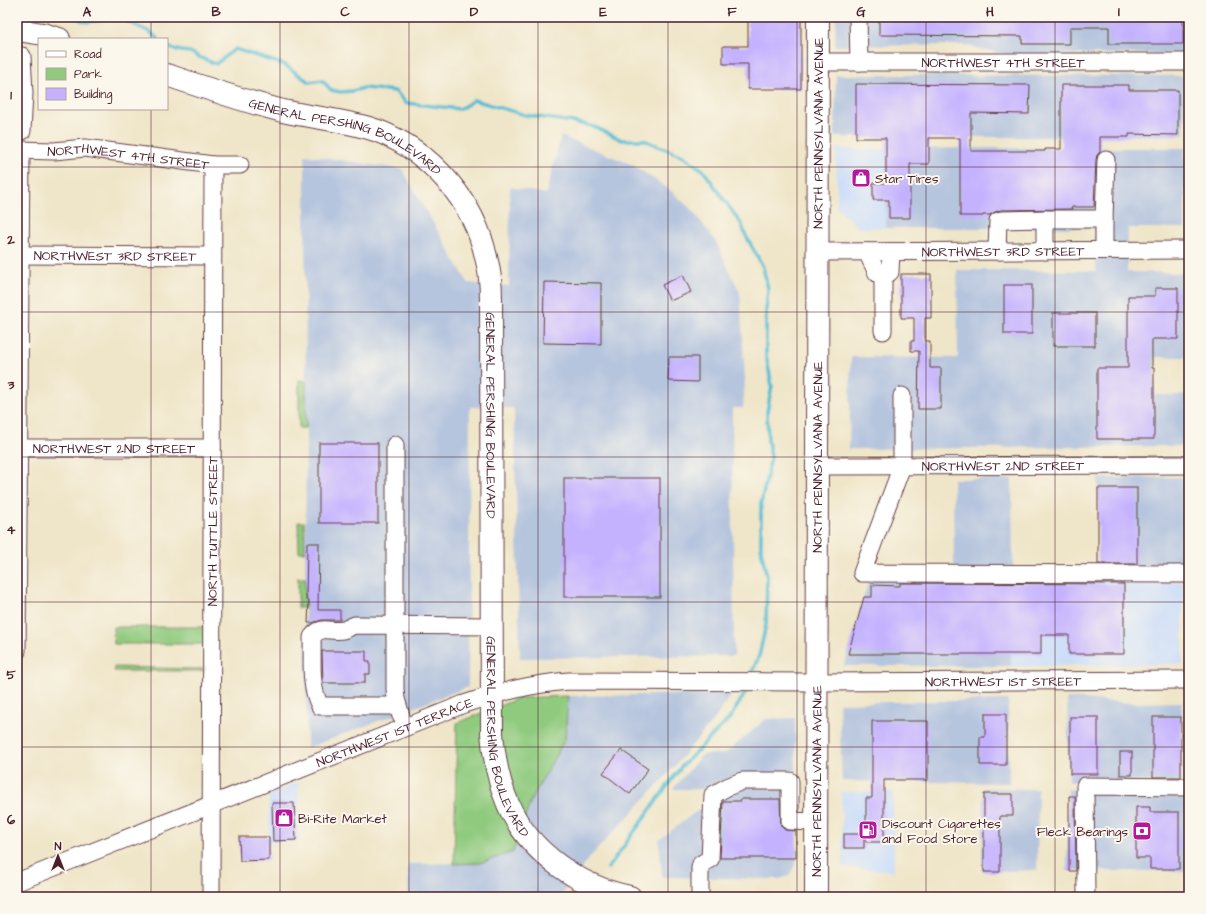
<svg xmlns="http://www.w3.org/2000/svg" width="1206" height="914" font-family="'Architects Daughter',sans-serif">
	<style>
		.built { fill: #c9dcf9 }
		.industrial { fill: #b6c5de }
		.green { fill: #8fca7e; stroke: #6c7454 }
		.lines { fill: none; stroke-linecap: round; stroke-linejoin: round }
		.stream { stroke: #55bcd3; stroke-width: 3.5 }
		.building { fill: #c4b2ff }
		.minor-casing { stroke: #633d43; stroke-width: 19 }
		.major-casing { stroke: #633d43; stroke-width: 24 }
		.minor { stroke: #fff; stroke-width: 17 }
		.major { stroke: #fff; stroke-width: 22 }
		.grid { fill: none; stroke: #4a1f2b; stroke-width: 1; stroke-opacity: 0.55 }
		.labels { text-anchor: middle; stroke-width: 4; stroke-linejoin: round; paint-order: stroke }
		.street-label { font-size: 13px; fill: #4a1f2b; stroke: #fbf7ec }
		.poi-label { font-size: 13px; fill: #4a1f2b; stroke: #fbf7ec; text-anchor: start }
		.neatline { fill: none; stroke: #4a1f2b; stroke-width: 1.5 }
		.grid-label { font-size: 13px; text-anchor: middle; font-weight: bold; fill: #4a1f2b }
	</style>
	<rect width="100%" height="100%" fill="#fbf7ec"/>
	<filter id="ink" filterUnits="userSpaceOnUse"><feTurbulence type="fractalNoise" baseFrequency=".025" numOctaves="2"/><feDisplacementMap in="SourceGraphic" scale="8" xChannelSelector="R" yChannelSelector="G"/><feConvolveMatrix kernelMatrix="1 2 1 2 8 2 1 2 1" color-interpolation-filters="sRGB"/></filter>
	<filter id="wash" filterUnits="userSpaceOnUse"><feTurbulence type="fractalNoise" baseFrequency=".012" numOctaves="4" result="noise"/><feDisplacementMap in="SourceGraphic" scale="16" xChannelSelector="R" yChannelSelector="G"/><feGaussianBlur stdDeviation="0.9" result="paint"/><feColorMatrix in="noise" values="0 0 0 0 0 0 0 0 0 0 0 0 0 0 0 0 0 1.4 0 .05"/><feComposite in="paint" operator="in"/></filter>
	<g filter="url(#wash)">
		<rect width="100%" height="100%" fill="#efe5c8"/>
		<!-- built -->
		<g class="built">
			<path d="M836,149H886V228H859L837,207Z"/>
			<path d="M1012,579L1183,582V664L1011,666Z"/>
			<path d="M299,782L298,842H269V794Z"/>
			<path d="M841,792H893L894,871L843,867Z"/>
		</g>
		<!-- industrial -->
		<g class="industrial">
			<path d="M836,17H1189V53L1008,55L963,45L835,46Z"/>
			<path d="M836,75L1183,76L1184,135L1039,137H835Z"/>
			<path d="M561,136L633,165L670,190L692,210L715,240L740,293L745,379L743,408H732L734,656L520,658L514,408L470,407L468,687L307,748L305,608L306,428L305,155L402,169L468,283L509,286L510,187L546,194Z"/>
			<path d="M989,148H1185V228H1128L1127,272L1189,273V357H1155V395H1187V446L849,449L851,357L958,358L957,270L1096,271L1094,228H886V149Z"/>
			<path d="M1185,477L1184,568L1098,566V478Z"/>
			<path d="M953,479H1012L1013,566L1011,666H844L869,579L954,566Z"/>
			<path d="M731,694L716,717L666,776L590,857L560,897H408V864L480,863L513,852L531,800L565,739L568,696Z"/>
			<path d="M1067,698L1132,703L1182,702L1181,782L1131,781L1069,782Z"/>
			<path d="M1008,700L1009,783L842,781L839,703Z"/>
			<path d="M795,718L797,860L789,876L779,879L662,877L659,840L726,789H673L702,755L725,754L766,719Z"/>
			<path d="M983,788L1038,789L1037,870L982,872Z"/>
			<path d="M1068,789L1189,792V871H1067Z"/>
		</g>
		<!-- green -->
		<g class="green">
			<path d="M299,380L306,381V428H299Z"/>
			<path d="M298,522H304L305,552H299Z"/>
			<rect x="298" y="578" width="7" height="30"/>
			<path d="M113,627H204V644H114Z"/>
			<path d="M114,667L203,669V671H114Z"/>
			<path d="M568,696L565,739L531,800L513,852L480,863L454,864L457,723L519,698Z"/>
		</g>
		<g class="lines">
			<!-- stream -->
			<g class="stream">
				<path d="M75,17L83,21L88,22L119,18L150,32L158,39"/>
				<path d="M167,47L181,51L190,52L199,57L216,64L235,49L285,65L309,82L322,80L331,90L340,92L352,91L364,88L395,91L406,103L460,109L474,100L525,115L573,122L595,127L622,140H644L683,156L703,170L742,225L745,234L763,267L768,289L766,310V355L772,386L767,411L768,441L771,457L761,504V549L767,577L766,625L759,656L750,677"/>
				<path d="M608,868L681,767L730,718L744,695L747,687"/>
			</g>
		</g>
		<g id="blocks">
			<!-- building -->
			<g class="building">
				<path d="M748,17H801V89H748V64H723V46H748Z"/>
				<path d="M879,17H1183V44H1109V27H1070V44H1022V36L879,35Z"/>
				<path d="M856,84L1030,85L1029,114L971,113V151H1045V149H1061V85H1129V90H1178V135L1129,134V137H1100V152L1097,155L1096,160L1094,207H1072V209L1001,210L995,212L990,215H983V216H960V138H929V164H910V218H889V200H873V183H886V138H856Z"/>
				<path d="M901,274H931V318H925V341H930V368H941V409H918L919,351H911V341H914V318H901Z"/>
				<path d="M683,275L691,292L670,301L662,285Z"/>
				<path d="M544,282L601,283V344L543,343Z"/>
				<rect x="1004" y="285" width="28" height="49"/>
				<path d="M1155,288H1178V339H1152V368H1154V439H1097V368H1128V296H1155Z"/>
				<rect x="1053" y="313" width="42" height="33"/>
				<path d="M669,357H698V382L668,381Z"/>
				<rect x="319" y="443" width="59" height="80"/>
				<rect x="564" y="478" width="96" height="119"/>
				<rect x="1098" y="488" width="39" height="76"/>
				<path d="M307,543H319L318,610H340V620H322L312,623H308L309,600H306Z"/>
				<path d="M900,583L1124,584V654H1069V635H1041V654H848L864,597H872V585L900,586Z"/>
				<path d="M322,651H366V661H370V674H365V683H323Z"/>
				<path d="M985,714H1006V765H980V737H985Z"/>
				<rect x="1070" y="717" width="28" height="57"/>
				<rect x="1153" y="717" width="28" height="60"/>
				<path d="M872,721H928V780H884V842H866V798H872Z"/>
				<path d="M621,750L648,769L630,794L603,773Z"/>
				<rect x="1120" y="752" width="12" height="23"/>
				<path d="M984,794H1013V816H1000V872H984Z"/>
				<path d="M1069,796H1075L1076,871H1069Z"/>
				<path d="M741,799H780L781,826L785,830L796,831V858H720L723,801H741Z"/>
				<path d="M272,803H294L296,840L273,841Z"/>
				<path d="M1136,807H1150V812H1179V869H1150V858H1136Z"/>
				<rect x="844" y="834" width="20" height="14"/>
				<path d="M239,837H269V860L240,861Z"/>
			</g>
		</g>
	</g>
	<g filter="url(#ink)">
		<use href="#blocks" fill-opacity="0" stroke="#633d43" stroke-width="1"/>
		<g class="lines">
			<defs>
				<g id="minor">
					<path d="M858,17L859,62"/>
					<path id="s1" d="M818,62H1189"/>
					<path d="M17,131H22L24,93L22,56"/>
					<path id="s2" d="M17,150L54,151L85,148L213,165H240"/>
					<path d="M1045,219H1104V250"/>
					<path d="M1104,219L1106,160"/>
					<path d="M997,251L998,221L1001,220L1045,219V251"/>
					<path id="s3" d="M817,252L1189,250"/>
					<path d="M867,252L877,273L883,277L890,272L891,252"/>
					<path id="s4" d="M17,255L212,256"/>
					<path d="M883,331V277"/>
					<path d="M902,396V466L862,573L1189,574"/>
					<path d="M395,445V689L396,699L401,716"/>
					<path id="s5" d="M17,448H212"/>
					<path id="s6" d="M817,466L1189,465"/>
					<path d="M17,651L21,150"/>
					<path d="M398,706H320C309,685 313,660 312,637C322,624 330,633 343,630C347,629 351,626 355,625L492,626"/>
					<path id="s7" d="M17,882L464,704C501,692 530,684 569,681L817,682L1189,680"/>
					<path id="s8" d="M211,897L213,165"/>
					<path d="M700,897V868L701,864L710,859L713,795L727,787L742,781H790V821L816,822"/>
					<path d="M1086,897L1085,786L1189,787"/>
				</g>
				<g id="major">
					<path d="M17,30L43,34L59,39"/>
					<path id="s9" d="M167,75C205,88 244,101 283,111C314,118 348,120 378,131C431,152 474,201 486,257C490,271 491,285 491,299L492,733C494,758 498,781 508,804C529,853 580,887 630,897"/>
					<path id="s10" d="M816,897L818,17"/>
				</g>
			</defs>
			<!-- minor casing -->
			<use href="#minor" class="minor-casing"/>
			<!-- major casing -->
			<use href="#major" class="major-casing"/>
			<!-- minor -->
			<use href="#minor" class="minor"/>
			<!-- major -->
			<use href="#major" class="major"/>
		</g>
	</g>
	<!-- grid -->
	<path class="grid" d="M151,17V39M280,17V897M409,17V897M538,17V897M668,17V897M797,17V897M926,17V897M1055,17V897M151,109V897M17,167H1189M17,312H1189M17,457H1189M17,602H1189M17,747H1189"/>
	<!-- icons -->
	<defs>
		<symbol id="shop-square" viewBox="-11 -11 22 22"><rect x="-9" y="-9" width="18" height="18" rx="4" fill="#b5179e" stroke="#fbf7ec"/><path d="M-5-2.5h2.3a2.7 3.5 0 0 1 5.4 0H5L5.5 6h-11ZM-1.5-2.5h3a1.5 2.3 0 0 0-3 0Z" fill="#fff"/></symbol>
		<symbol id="fuel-square" viewBox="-11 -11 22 22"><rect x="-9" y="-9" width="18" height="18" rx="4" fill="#b5179e" stroke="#fbf7ec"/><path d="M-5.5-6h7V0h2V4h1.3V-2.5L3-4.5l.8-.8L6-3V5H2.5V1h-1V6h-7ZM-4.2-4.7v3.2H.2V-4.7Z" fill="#fff"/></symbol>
		<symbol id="bank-square" viewBox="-11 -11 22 22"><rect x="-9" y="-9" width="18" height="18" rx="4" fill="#b5179e" stroke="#fbf7ec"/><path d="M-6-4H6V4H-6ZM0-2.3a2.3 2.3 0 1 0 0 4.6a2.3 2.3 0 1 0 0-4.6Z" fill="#fff"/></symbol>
	</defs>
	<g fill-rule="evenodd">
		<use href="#shop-square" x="850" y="167" width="22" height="22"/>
		<use href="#shop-square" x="273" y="807" width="22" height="22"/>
		<use href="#fuel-square" x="857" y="819" width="22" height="22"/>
		<use href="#bank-square" x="1131" y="820" width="22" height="22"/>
	</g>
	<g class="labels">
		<!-- street labels -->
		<g class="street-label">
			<text dy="5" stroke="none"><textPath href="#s1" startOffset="185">NORTHWEST 4TH STREET</textPath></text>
			<text dy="5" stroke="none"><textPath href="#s10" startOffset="764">NORTH PENNSYLVANIA AVENUE</textPath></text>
			<text dy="5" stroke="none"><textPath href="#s9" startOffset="190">GENERAL PERSHING BOULEVARD</textPath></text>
			<text dy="5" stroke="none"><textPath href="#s2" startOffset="112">NORTHWEST 4TH STREET</textPath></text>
			<text dy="5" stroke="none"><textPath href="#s3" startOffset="186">NORTHWEST 3RD STREET</textPath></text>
			<text dy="5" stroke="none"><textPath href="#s4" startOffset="98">NORTHWEST 3RD STREET</textPath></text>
			<text dy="5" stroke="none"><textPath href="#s9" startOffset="550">GENERAL PERSHING BOULEVARD</textPath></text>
			<text dy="5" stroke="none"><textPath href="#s5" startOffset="97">NORTHWEST 2ND STREET</textPath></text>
			<text dy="5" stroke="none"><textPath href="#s10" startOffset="440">NORTH PENNSYLVANIA AVENUE</textPath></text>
			<text dy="5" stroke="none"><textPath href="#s6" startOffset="186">NORTHWEST 2ND STREET</textPath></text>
			<text dy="5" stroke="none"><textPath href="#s8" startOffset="366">NORTH TUTTLE STREET</textPath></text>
			<text dy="5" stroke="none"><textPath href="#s7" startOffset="1023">NORTHWEST 1ST STREET</textPath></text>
			<text dy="5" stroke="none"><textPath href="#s7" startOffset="406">NORTHWEST 1ST TERRACE</textPath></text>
			<text dy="5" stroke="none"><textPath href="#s9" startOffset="874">GENERAL PERSHING BOULEVARD</textPath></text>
			<text dy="5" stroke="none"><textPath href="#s10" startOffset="116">NORTH PENNSYLVANIA AVENUE</textPath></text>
		</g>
		<!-- poi labels -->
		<g class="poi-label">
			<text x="875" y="183">Star Tires</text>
			<text x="298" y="823">Bi-Rite Market</text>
			<text x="882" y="828">Discount Cigarettes<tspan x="882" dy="15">and Food Store</tspan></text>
			<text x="1128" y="836" text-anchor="end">Fleck Bearings</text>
		</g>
	</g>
	<!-- margin -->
	<rect width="1206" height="914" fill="none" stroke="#fbf7ec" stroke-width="44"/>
	<!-- legend -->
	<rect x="38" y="38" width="130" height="72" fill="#fbf7ec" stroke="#b4a19f"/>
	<rect x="46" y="51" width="20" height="6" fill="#ffffff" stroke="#b4a19f"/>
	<text x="74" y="58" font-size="12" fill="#4a1f2b">Road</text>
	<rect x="46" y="68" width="20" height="12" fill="#8fca7e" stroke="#b4a19f"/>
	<text x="74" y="78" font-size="12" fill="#4a1f2b">Park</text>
	<rect x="46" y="88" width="20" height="12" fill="#c4b2ff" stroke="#b4a19f"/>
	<text x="74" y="98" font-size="12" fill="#4a1f2b">Building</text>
	<!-- north arrow -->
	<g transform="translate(58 856)" stroke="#fbf7ec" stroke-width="3" paint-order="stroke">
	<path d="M0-3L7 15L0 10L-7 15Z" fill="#4a1f2b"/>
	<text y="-6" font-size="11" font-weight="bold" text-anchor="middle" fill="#4a1f2b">N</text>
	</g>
	<rect x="22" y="22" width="1162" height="870" class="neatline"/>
	<g class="grid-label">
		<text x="87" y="16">A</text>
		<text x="216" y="16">B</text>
		<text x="345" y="16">C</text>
		<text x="474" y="16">D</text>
		<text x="603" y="16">E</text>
		<text x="732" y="16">F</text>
		<text x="861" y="16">G</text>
		<text x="990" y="16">H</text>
		<text x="1119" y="16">I</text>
		<text x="11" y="99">1</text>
		<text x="11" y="244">2</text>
		<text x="11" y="389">3</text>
		<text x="11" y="534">4</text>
		<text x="11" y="679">5</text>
		<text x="11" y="824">6</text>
	</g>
</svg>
